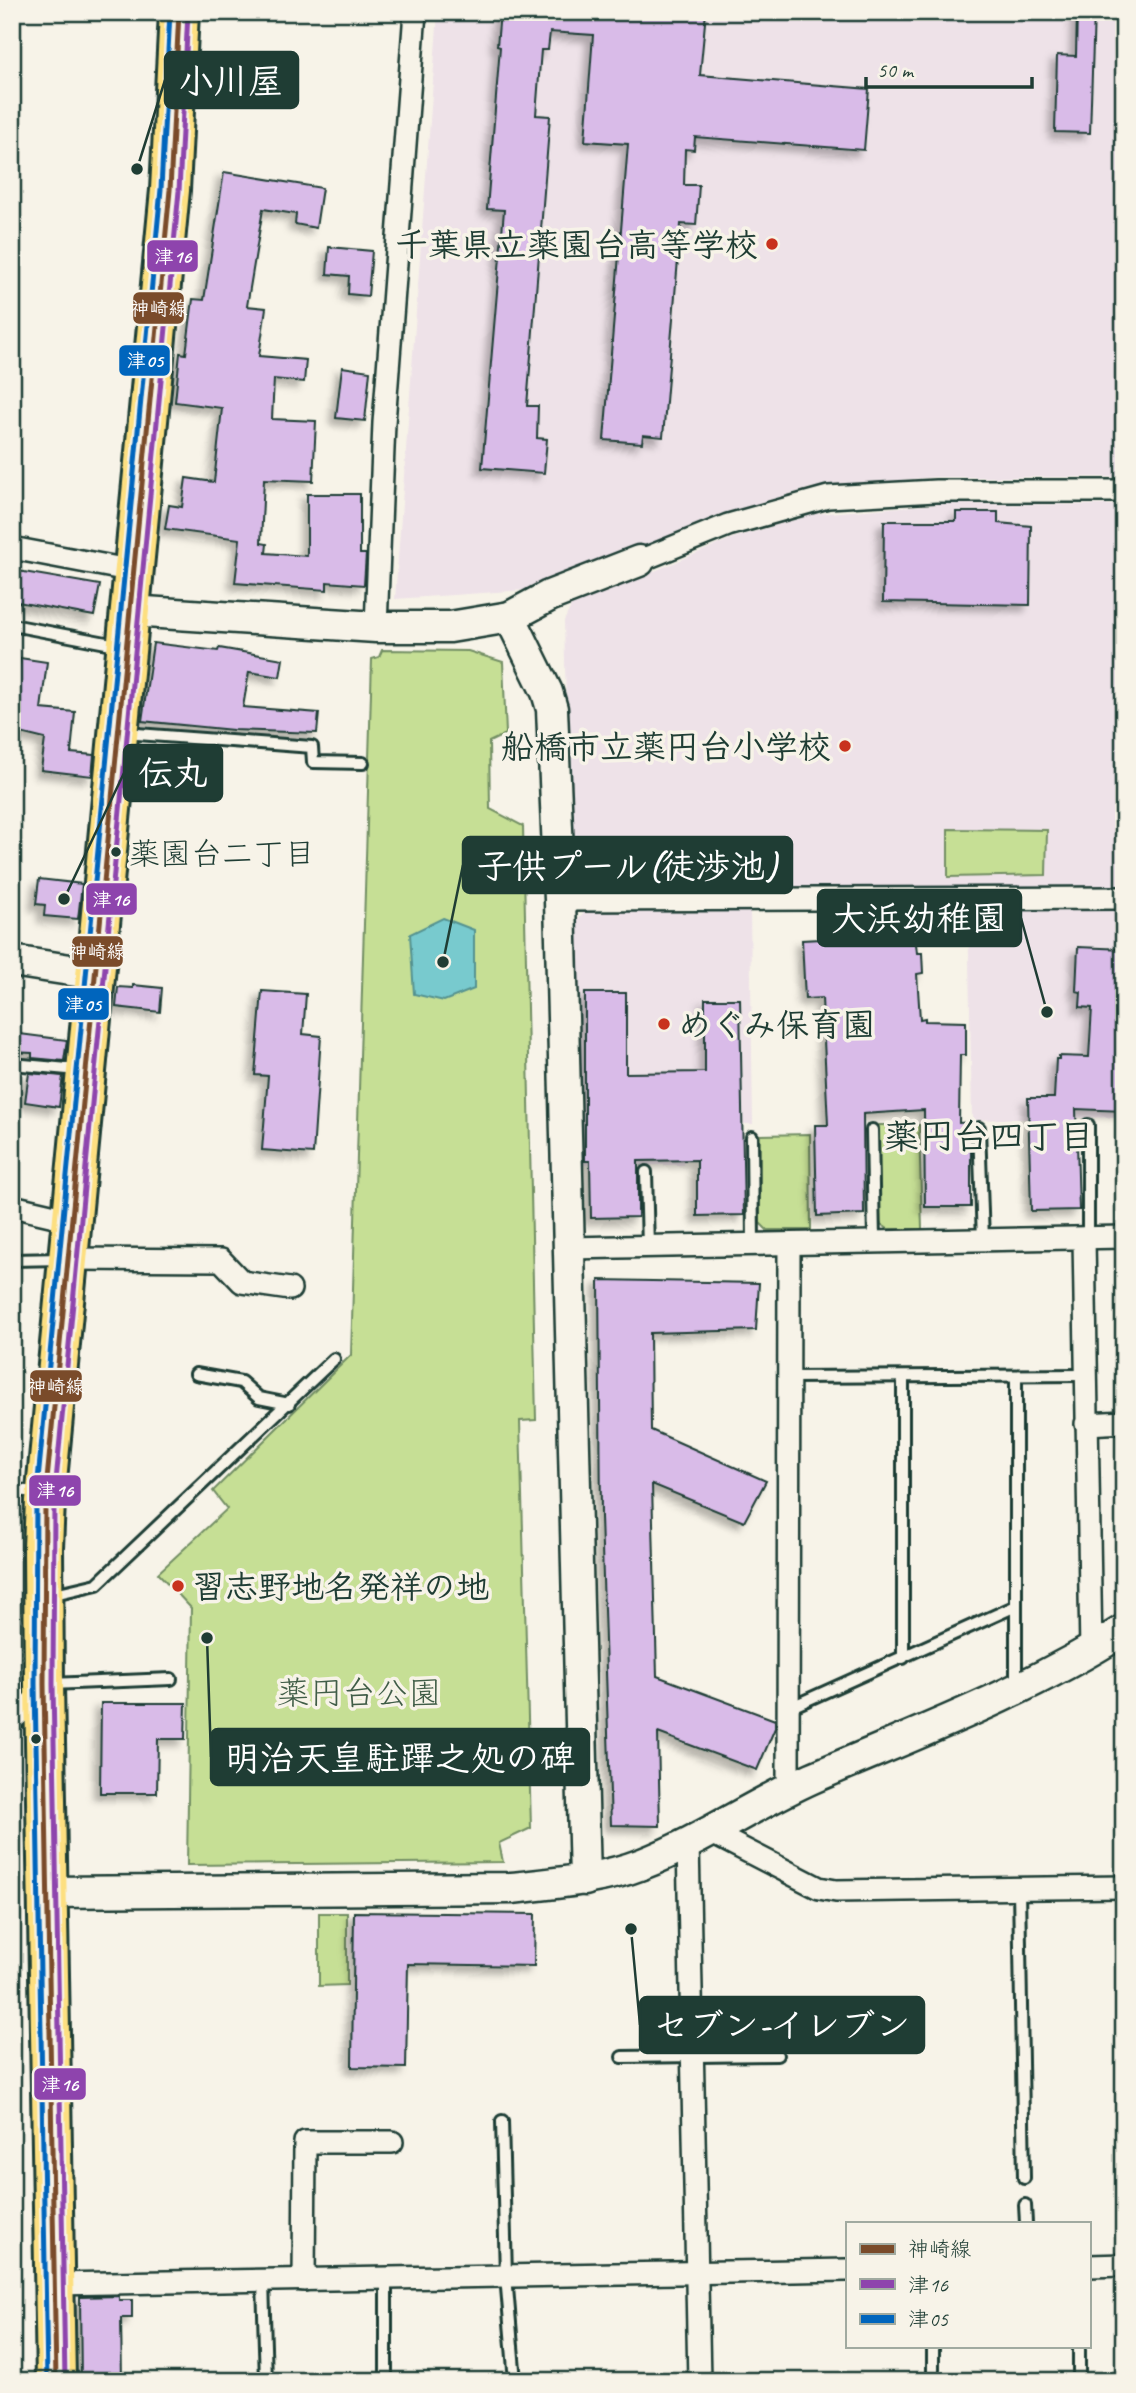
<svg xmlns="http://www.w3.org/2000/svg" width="1136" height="2393" font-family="Caveat,'Klee One',sans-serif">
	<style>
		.built { fill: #eee2e8 }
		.green { fill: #c6df95; stroke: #728e64; stroke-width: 2 }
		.water { fill: #78cace; stroke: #549290; stroke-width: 2 }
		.building { fill: #d9bbe8; stroke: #1f3d34; stroke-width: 2; filter: url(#shadow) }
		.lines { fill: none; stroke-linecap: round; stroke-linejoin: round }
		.lane-casing { stroke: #1f3d34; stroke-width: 16 }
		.street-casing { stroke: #1f3d34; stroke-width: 26 }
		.secondary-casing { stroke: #1f3d34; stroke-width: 35 }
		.highway-casing { stroke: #1f3d34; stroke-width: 44 }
		.lane { stroke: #f7f3e8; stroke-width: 10 }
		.street { stroke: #f7f3e8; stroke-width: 21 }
		.secondary { stroke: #f7f3e8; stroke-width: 30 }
		.highway { stroke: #fddf80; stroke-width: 38 }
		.bus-1-casing { stroke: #f7f3e8; stroke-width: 10 }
		.bus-2-casing { stroke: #f7f3e8; stroke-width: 10 }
		.bus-3-casing { stroke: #f7f3e8; stroke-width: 10 }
		.bus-1 { stroke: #7a4b2a; stroke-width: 5 }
		.bus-2 { stroke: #8e44ad; stroke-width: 5 }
		.bus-3 { stroke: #0065bd; stroke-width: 5 }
		.poi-dot { fill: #c8321e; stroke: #f7f3e8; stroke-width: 2.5 }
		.bus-dot { fill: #1f3d34; stroke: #f7f3e8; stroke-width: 2.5 }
		.labels { text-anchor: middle; stroke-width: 7; stroke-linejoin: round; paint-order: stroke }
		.bus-label { font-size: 31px; fill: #1f3d34; stroke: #f7f3e8; text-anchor: start }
		.poi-label { font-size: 33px; font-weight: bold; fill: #1f3d34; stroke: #f7f3e8; text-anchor: end }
		.park-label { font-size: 33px; fill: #405d47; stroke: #f7f3e8 }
		.neighbourhood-label { font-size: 35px; font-weight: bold; fill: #1f3d34; stroke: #f7f3e8 }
		.leader { fill: none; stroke: #1f3d34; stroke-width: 2.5 }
		.callout-dot { fill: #1f3d34; stroke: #f7f3e8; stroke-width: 2.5 }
		.callout { fill: #1f3d34; stroke: #1f3d34; stroke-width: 2.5 }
		.callout-label { font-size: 35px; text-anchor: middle; font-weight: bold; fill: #fff }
		.line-badge { stroke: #f7f3e8; stroke-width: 2.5 }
		.badge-label { font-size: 19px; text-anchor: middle; font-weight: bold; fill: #fff }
	</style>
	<defs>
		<filter id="shadow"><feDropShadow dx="-6" dy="6" stdDeviation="3.5" flood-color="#0004"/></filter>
	</defs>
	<rect width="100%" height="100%" fill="#f7f3e8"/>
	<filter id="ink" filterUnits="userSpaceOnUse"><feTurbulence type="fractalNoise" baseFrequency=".0143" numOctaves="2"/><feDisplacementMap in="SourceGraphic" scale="14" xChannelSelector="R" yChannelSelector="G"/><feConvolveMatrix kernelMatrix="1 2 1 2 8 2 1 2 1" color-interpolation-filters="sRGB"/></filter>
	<g filter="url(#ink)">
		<!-- built -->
		<g class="built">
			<path d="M438,12H1124V477H935L811,488L721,514L540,589L395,599Z"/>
			<path d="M939,504L1124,505V888L584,890L570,871L564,621L571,606L733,538L815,514Z"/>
			<path d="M1124,904V1117L972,1120L968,906Z"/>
			<path d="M750,910L753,1124L683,1123L684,1165H581L573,925L585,911Z"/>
		</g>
		<!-- green -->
		<g class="green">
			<path d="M382,650L468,651L503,662L506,734L489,742L490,809L523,826L536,1420L520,1421L531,1828L499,1843L503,1862L187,1865L191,1608L158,1573L227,1509L213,1491L351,1355L372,659L379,657Z"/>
			<path d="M948,829L1047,830L1046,875L948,877Z"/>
			<path d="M879,1125H919L922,1229H888L878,1222Z"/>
			<path d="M810,1134L811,1230H767L760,1223V1135Z"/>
			<path d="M319,1913H347V1985L319,1986Z"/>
		</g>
		<!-- water -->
		<path class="water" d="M443,918L474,930V989L444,1001L414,994L410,934Z"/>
		<!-- building -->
		<g class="building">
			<path d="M500,12H706L700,75L869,89L864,150L695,137L694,150L685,149L684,185H699L696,225L681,224L663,437L643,435L642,443L604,440L628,144L585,141L593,35L550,32L548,50H541L536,115L550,116L527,406H538L537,438L547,439L544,473L482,468L504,210L487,209L500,47L497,46Z"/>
			<path d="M1077,12H1094L1090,133L1055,132L1057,55L1076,56Z"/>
			<path d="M224,172L322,188L316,228L295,224L296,214L263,209L247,306L266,308L259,356L306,360L304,382L274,379L272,419L316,421L313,481L264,479L261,543L267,544L266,553L307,556V494H360V554H366L364,585L327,582V590L235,583L240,539L165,529L169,505L182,507L186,478L214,482L222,408L175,402L180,353L186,354L193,299L204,300Z"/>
			<path d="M329,247L372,251L368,296L348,294L349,276L327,274Z"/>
			<path d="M342,367L370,371L365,421L336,418Z"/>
			<path d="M956,512H998V523L1031,526L1030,605L883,602L884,521H956Z"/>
			<path d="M12,570L100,585L94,616L12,601Z"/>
			<path d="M153,643L218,651L219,648L283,659L280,677L249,672L243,707L319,713L317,733L233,730L142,721Z"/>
			<path d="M20,658L47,662L41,709L75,712L71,753L94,755L92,776L41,770L45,739L12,731V703L14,704Z"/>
			<path d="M39,879L82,884L78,919L44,916L45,905L36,904Z"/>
			<path d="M915,934L917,953H922L923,973L917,974L920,1019L925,1018V1021L966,1022V1055H960L959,1123L971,1122V1207H925L924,1110L863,1114L864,1214L817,1216L815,1125H828L822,998L805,999L802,940Z"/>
			<path d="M1078,947L1124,949V1111L1076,1109L1079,1210L1031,1211L1028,1098H1054L1056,1059H1059V1056L1089,1057L1092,1008L1080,1007L1081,992L1076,991Z"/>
			<path d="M133,985L162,988L160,1012L116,1007L118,987L133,988Z"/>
			<path d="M262,991L306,994L303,1034L321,1036L313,1154L262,1150L268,1076L255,1075Z"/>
			<path d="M585,993H626V1073L705,1072V999H740L744,1215L697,1216V1160L638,1161V1217L591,1218L590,1161H585Z"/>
			<path d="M12,1033L67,1040L64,1061L32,1058V1053L12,1052Z"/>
			<path d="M29,1073L63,1076L59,1107L25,1102Z"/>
			<path d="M599,1280L759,1283L756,1330L650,1333L651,1430L766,1481L744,1522L652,1484L657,1676L775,1720V1728L757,1770L658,1733L660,1826L611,1825L601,1517Z"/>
			<path d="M101,1703H186L185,1739H158L157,1793H100Z"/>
			<path d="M354,1912L535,1914L534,1966L408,1964L406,2068L352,2067Z"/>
			<path d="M119,2296V2300H132V2318H121L122,2381H81L80,2297Z"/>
		</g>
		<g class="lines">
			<defs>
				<g id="lane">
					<path d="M12,625L122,646"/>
					<path d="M124,733L312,747L313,762L363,763"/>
					<path d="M12,1064L79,1070"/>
					<path d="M1088,1125V1238"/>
					<path d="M979,1128L983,1240"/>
					<path d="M872,1130L874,1242"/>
					<path d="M752,1137L753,1245"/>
					<path d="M646,1172L648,1247"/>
					<path d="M12,1260L62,1259"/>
					<path d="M196,1374L241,1382L259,1398L289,1404"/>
					<path d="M789,1377L1085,1375"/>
					<path d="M12,1490L41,1492"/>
					<path d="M50,1595L97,1584L334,1359"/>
					<path d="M903,1658V1377"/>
					<path d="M51,1684L171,1679"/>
					<path d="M1016,1684V1376"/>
					<path d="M787,1709L1016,1606"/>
					<path d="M1123,1887L1124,1957"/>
					<path d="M1019,1889L1024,2178"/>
					<path d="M622,2057L777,2055"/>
					<path d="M502,2121L506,2276L515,2381"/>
					<path d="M1025,2205L1026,2223"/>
					<path d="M263,2281L266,2381"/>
					<path d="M933,2346V2381"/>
					<path d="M1079,2346V2381"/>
					<path d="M386,2381V2278"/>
				</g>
				<g id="street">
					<path d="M12,548L134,571"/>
					<path d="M639,561L728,525L828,497L936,491H1124"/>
					<path d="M376,627L384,423L415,12"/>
					<path d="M560,900L1124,898"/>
					<path d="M12,1206L72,1220"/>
					<path d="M1084,1238L1091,1652"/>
					<path d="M568,1248L1124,1237"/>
					<path d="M69,1259L221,1260L242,1282L290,1289"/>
					<path d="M1086,1424L1124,1422"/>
					<path d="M12,1720L44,1691"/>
					<path d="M788,1789L789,1244"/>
					<path d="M708,1831L819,1888L836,1891L1124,1887"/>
					<path d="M688,1842L699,2381"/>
					<path d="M1089,2266L1124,2265"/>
					<path d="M304,2280L305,2142H392"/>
					<path d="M54,2284L847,2270"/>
				</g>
				<g id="secondary">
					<path d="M130,611L376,627H450L510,617L549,596L639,561"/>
					<path d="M510,617L547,692L552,709L560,900L585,1880"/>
					<path d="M12,961L96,974"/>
					<path d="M48,1892L512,1888C555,1883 601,1880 642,1864C701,1841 754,1804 812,1778C917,1733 1027,1692 1124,1630"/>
				</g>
				<path id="highway" d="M56,2381L44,1684L43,1548L45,1501L170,190L179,12"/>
			</defs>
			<!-- lane casing -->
			<use href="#lane" class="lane-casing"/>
			<!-- street casing -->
			<use href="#street" class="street-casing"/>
			<!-- secondary casing -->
			<use href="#secondary" class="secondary-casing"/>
			<!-- highway casing -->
			<use href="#highway" class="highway-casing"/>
			<!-- lane -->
			<use href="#lane" class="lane"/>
			<!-- street -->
			<use href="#street" class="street"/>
			<!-- secondary -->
			<use href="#secondary" class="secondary"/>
			<!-- highway -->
			<use href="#highway" class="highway"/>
			<defs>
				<path id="bus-1" d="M56,2381L44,1684L45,1501L170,190L179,12"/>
				<path id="bus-2" d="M65,2381L53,1684L54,1502L179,191L188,12"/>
				<path id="bus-3" d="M47,2381L35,1684L36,1501L161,189L170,12"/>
			</defs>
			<!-- bus-1 casing -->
			<use href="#bus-1" class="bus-1-casing"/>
			<!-- bus-2 casing -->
			<use href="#bus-2" class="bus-2-casing"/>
			<!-- bus-3 casing -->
			<use href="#bus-3" class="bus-3-casing"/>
			<!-- bus-1 -->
			<use href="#bus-1" class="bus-1"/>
			<!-- bus-2 -->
			<use href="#bus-2" class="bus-2"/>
			<!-- bus-3 -->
			<use href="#bus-3" class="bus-3"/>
		</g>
	</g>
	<!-- markers -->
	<g class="poi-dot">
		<circle cx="772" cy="244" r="7"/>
		<circle cx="845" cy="746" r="7"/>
		<circle cx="664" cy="1024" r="7"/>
		<circle cx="178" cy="1586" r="7"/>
	</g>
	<g class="bus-dot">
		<circle cx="116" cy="852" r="6"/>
		<circle cx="36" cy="1739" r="6"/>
	</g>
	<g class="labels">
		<!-- bus labels -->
		<g class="bus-label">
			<text x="129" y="864">薬園台二丁目</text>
		</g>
		<!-- poi labels -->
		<g class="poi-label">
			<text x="758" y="256">千葉県立薬園台高等学校</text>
			<text x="831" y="758">船橋市立薬円台小学校</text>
			<text x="678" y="1036" text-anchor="start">めぐみ保育園</text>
			<text x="192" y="1598" text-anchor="start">習志野地名発祥の地</text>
		</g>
		<!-- park labels -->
		<g class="park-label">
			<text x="359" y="1704">薬円台公園</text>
		</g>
		<!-- neighbourhood labels -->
		<g class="neighbourhood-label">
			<text x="989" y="1148">薬円台四丁目</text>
		</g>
	</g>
	<!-- callouts -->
	<path class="leader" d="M137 169L165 80M64 899L124 773M443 962L463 865M1047 1012L1021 918M207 1638L211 1757M631 1929L640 2025"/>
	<g class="callout-dot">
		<circle cx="137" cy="169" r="7"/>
		<circle cx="64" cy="899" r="7"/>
		<circle cx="443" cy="962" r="7"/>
		<circle cx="1047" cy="1012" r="7"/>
		<circle cx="207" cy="1638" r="7"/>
		<circle cx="631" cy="1929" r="7"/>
	</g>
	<g class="callout">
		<rect x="165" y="52" width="133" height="56" rx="7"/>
		<rect x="124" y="745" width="98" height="56" rx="7"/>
		<rect x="463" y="837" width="329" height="56" rx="7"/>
		<rect x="818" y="890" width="203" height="56" rx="7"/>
		<rect x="211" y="1729" width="378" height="56" rx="7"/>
		<rect x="640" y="1997" width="284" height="56" rx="7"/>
	</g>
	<g class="callout-label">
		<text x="231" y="93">小川屋</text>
		<text x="173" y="785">伝丸</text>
		<text x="627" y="878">子供プール(徒渉池)</text>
		<text x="919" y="930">大浜幼稚園</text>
		<text x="400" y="1770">明治天皇駐蹕之処の碑</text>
		<text x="782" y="2037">セブン-イレブン</text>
	</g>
	<g class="line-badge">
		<rect x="146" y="239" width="53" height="34" rx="7" fill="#8e44ad"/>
		<rect x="132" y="291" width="53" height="34" rx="7" fill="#7a4b2a"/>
		<rect x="118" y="344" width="53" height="33" rx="7" fill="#0065bd"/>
		<rect x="85" y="882" width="53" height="34" rx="7" fill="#8e44ad"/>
		<rect x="71" y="935" width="53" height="33" rx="7" fill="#7a4b2a"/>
		<rect x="57" y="987" width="53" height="34" rx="7" fill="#0065bd"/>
		<rect x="29" y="1369" width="54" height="34" rx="7" fill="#7a4b2a"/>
		<rect x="28" y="1474" width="54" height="33" rx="7" fill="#8e44ad"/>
		<rect x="33" y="2067" width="54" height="34" rx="7" fill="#8e44ad"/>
	</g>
	<g class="badge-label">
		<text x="173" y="263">津16</text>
		<text x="159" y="315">神崎線</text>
		<text x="145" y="367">津05</text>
		<text x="111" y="906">津16</text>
		<text x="97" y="958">神崎線</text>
		<text x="83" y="1011">津05</text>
		<text x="56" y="1393">神崎線</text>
		<text x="55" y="1497">津16</text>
		<text x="60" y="2091">津16</text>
	</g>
	<!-- margin -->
	<rect width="1136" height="2393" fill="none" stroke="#f7f3e8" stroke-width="42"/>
	<rect x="21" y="21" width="1094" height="2351" fill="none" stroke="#1f3d34" stroke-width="2.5" filter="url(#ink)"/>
	<!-- legend -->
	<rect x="846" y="2222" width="245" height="126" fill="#f7f3e8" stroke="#a1aaa0" stroke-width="2"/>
	<rect x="860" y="2244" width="35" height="10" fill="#7a4b2a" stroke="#a1aaa0" stroke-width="2"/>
	<text x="908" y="2256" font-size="21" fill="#1f3d34">神崎線</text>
	<rect x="860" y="2279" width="35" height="10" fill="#8e44ad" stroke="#a1aaa0" stroke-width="2"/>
	<text x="908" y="2292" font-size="21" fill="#1f3d34">津16</text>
	<rect x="860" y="2314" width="35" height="10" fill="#0065bd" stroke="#a1aaa0" stroke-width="2"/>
	<text x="908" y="2326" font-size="21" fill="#1f3d34">津05</text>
	<!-- scale -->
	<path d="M866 77v10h166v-10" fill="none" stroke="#1f3d34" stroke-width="3.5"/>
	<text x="877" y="77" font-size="21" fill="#1f3d34" stroke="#f7f3e8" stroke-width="5" paint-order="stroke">50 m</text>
</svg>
